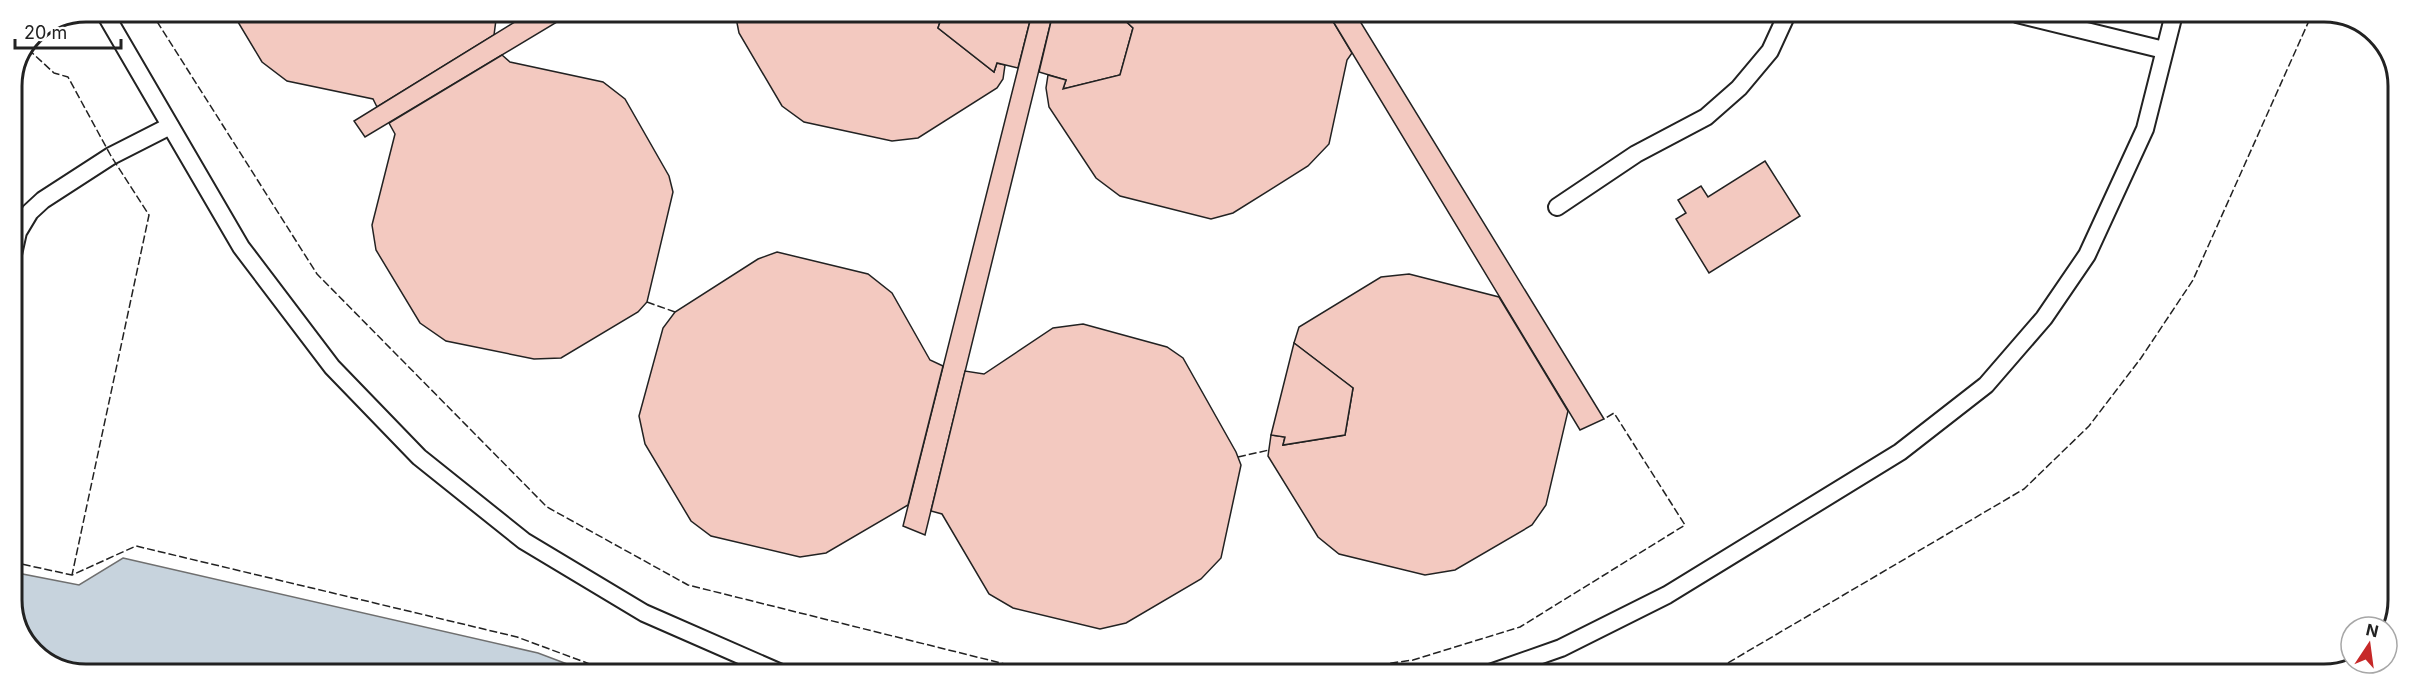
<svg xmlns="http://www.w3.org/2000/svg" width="2411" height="687" font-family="Inter,sans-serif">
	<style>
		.water { fill: #c7d3dd; stroke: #6f6f6f; stroke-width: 1.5 }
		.building { fill: #f3c9c0; stroke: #222; stroke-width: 1.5 }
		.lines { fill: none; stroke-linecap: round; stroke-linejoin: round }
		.service-casing { stroke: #222; stroke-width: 20 }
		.service { stroke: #fff; stroke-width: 16 }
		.fence { stroke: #222; stroke-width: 1.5; stroke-dasharray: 8 3; stroke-linecap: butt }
		.rim { fill: none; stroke: #222; stroke-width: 3 }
	</style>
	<rect width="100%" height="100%" fill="#fff"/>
	<!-- water -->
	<path class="water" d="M123,558L538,653L591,673H68L30,649L12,606V572L79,585Z"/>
	<!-- building -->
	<g class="building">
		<path d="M232,12H497L494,35L377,107L373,99L287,81L262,62Z"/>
		<path d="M531,12L572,13L365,137L354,121Z"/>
		<path d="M735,13H943L938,28L994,72L997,63L1005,65L1003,79L997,88L918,138L892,141L804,122L782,106L739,33Z"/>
		<path d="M943,13H1032L1018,68L997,63L994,72L938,28Z"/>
		<path d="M1032,13H1053L925,535L903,526Z"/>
		<path d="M1053,13H1117L1133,28L1120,75L1063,89L1066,80L1039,72Z"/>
		<path d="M1117,13H1328L1352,53L1347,60L1329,144L1308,166L1233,213L1211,219L1120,196L1096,178L1049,107L1046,88L1048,75L1066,80L1063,89L1120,75L1133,28Z"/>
		<path d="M1328,13H1355L1604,419L1580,430Z"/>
		<path d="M502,55L510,62L603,82L625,99L669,176L673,192L647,302L638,312L561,358L534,359L446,341L420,323L376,250L372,225L395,134L389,123Z"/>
		<path d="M1765,161L1800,216L1709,273L1676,219L1686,213L1678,200L1701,186L1708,197Z"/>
		<path d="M777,252L868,274L892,293L930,360L943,366L908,505L826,553L800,557L711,536L691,521L645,444L639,416L663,328L675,312L758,259Z"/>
		<path d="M1409,274L1499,297L1568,411L1546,505L1532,525L1455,570L1425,575L1339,554L1318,537L1268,456L1271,435L1285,437L1283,445L1345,435L1353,388L1294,343L1299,327L1381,277Z"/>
		<path d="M1083,324L1167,347L1183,358L1236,452L1241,465L1221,558L1201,579L1126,623L1100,629L1013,608L989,594L942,514L931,511L965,371L984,374L1053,328Z"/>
		<path d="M1294,343L1353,388L1345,435L1283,445L1285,437L1271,435Z"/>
	</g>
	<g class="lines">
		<defs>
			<g id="service">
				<path d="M104,12L241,247L332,367L419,457L524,541L644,613L781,673"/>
				<path d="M2017,14L2164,50"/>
				<path d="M1557,207L1636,154L1706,117L1739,88L1770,51L1787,14"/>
				<path d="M12,259L18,232L30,212L43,200L111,156L170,126"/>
				<path d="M1487,674L1561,648L1667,595L1900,452L1986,385L2044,318L2087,255L2145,129L2174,14"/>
			</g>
		</defs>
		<!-- service casing -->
		<use href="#service" class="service-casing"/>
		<!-- service -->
		<use href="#service" class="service"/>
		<!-- fence -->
		<g class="fence">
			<path d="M151,12L317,274L547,507L688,585L1045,674"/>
			<path d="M28,49L54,73L68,77L111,156L149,215L72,575"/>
			<path d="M647,302L675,312"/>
			<path d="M1238,457L1269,450"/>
			<path d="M12,562L72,575L136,546L517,637L614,673"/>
			<path d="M1314,674L1413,660L1520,627L1685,525L1614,413L1604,419"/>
			<path d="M1709,674L2024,489L2089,426L2141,358L2193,280L2312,14"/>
		</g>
	</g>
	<!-- crop -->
	<path d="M0 0H2411V687H0ZM86 22H2324A64 64 0 0 1 2388 86V600A64 64 0 0 1 2324 664H86A64 64 0 0 1 22 600V86A64 64 0 0 1 86 22Z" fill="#fff" fill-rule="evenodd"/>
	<path class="rim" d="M86 22H2324A64 64 0 0 1 2388 86V600A64 64 0 0 1 2324 664H86A64 64 0 0 1 22 600V86A64 64 0 0 1 86 22Z"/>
	<!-- north arrow -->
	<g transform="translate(2369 645) rotate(13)"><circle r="28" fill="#ffffff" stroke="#a7a7a7" stroke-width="1.5"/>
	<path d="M0-4.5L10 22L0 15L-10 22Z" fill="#c62828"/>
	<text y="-9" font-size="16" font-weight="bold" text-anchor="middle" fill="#222222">N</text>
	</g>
	<!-- scale -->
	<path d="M15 39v9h106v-9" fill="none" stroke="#222222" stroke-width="3"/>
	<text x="24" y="39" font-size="18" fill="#222222" stroke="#ffffff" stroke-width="4.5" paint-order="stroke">20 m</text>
</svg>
